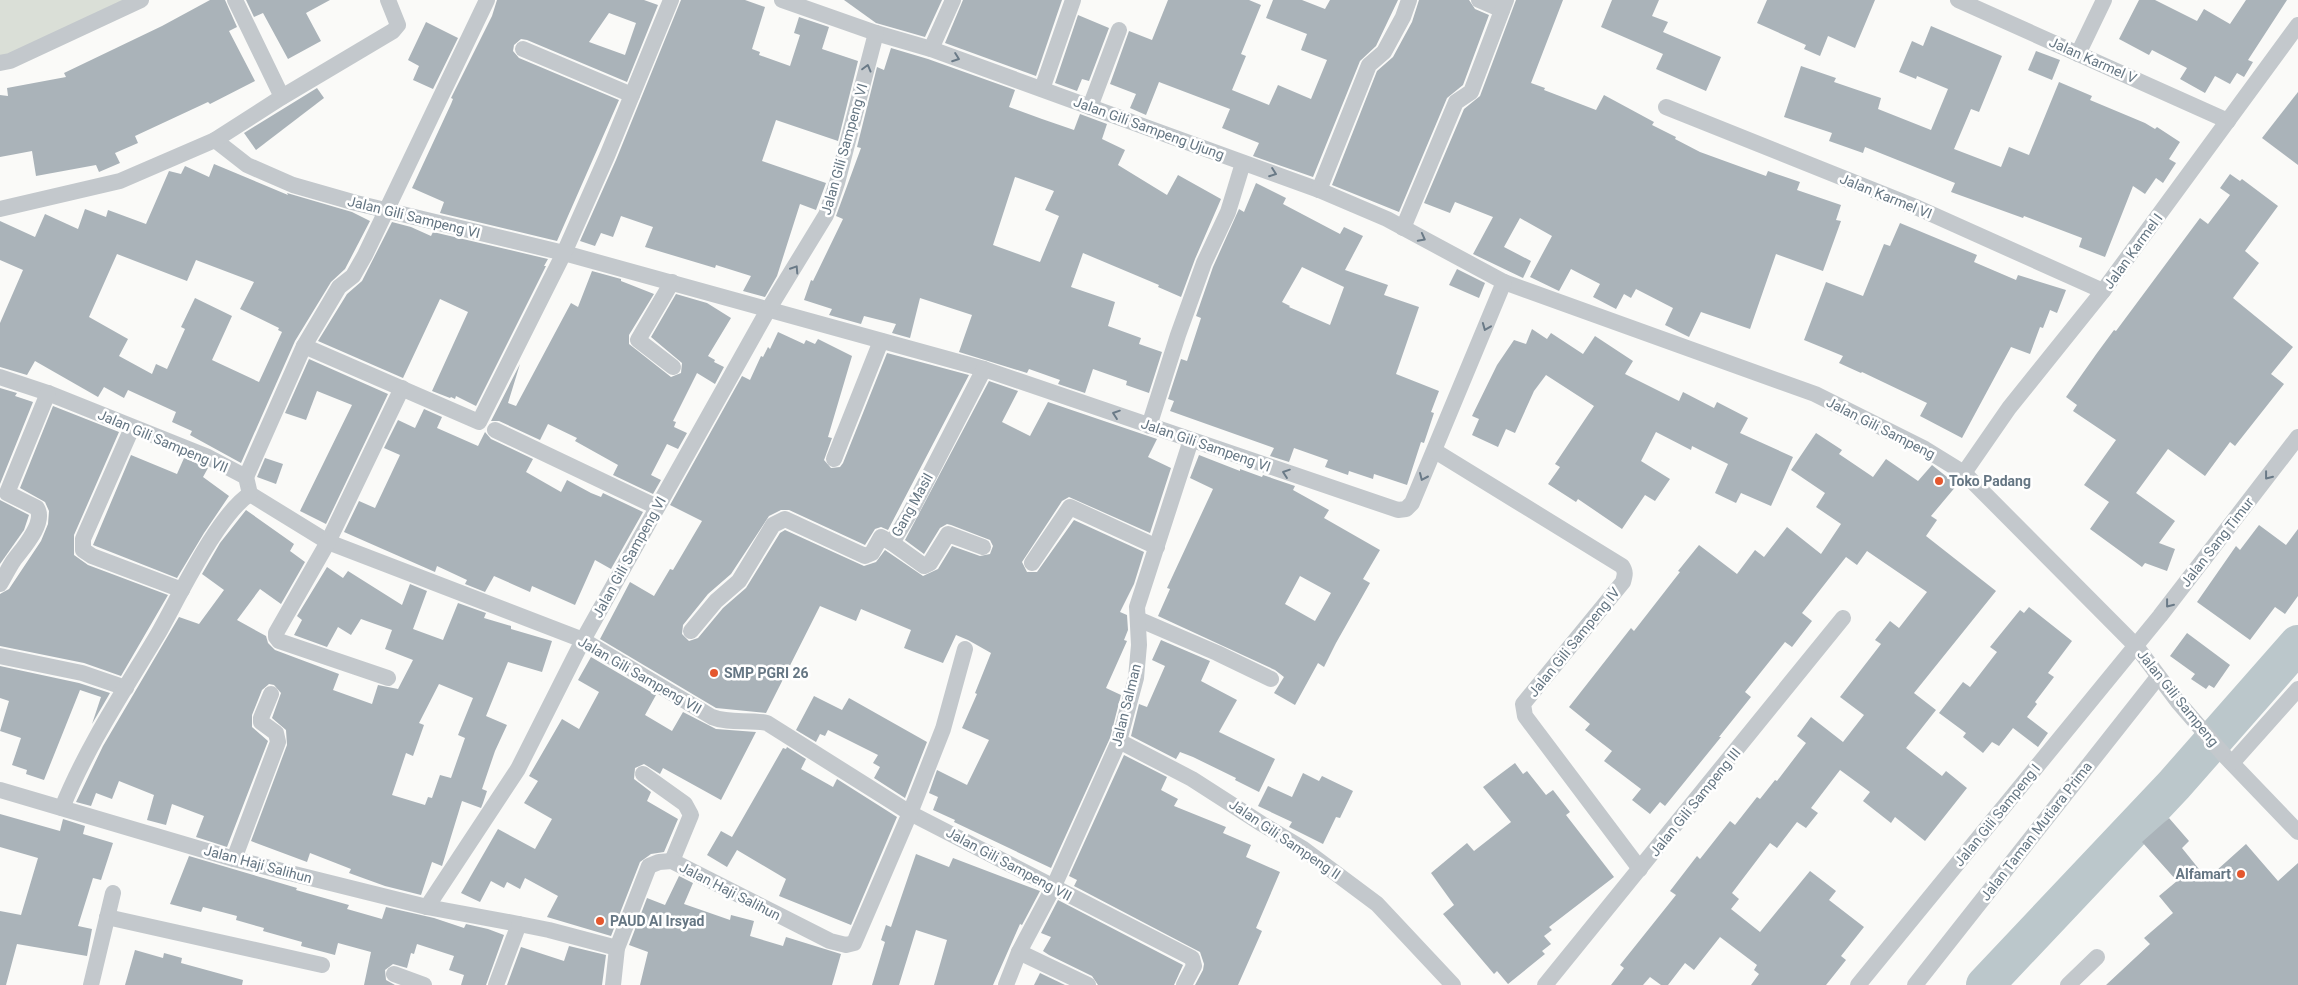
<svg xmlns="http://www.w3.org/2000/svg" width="2298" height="985" font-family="Roboto,sans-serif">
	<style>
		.green { fill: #dadfd7 }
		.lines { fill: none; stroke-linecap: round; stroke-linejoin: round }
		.river { stroke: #bbc7cb; stroke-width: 38 }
		.building { fill: #aab3b9; fill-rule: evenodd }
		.minor { stroke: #c3c8cc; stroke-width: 16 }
		.oneway { stroke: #6a7a87 }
		.poi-dot { fill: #e4572e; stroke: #fff; stroke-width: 2 }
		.labels { text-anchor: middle; stroke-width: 5; stroke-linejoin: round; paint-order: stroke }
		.street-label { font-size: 14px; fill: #657683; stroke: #fff }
		.poi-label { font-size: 14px; font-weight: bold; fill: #657683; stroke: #fff; text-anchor: start }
	</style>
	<rect width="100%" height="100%" fill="#fafaf8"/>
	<!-- green -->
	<path class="green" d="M0,0H129L15,52L0,56Z"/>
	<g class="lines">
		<!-- river -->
		<path class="river" d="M1985,985L2174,785L2298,644"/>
	</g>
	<!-- building -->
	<g class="building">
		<path d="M210,0H225L237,27L229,31L255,81L210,104L208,102L135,136L138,143L115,153L120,163L99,172L96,165L36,176L32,151L0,157V95L8,96L7,88L66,77L64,73L162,26Z"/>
		<path d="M246,0H330L306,13L321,41L288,59L263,13L254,17Z"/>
		<path d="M497,0H644L658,5L627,82L527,40L521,39L514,45L513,51L519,58L619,100L557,241L440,213L444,202L412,188L451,104L453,99L451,98L492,16ZM609,13L636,23L625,55L589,42Z"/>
		<path d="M681,0H745L765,7L752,49L760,52L759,55L790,66L800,35L794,33L799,17L829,27L822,49L858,61L838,141L776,120L762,161L826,183L816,210L800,204L777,276L765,297L743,291L751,276L716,265L715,268L645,247L653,227L621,216L613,237L601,233L595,246L580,241L616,160Z"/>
		<path d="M844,0H942L925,37L876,23Z"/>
		<path d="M963,0H1062L1036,76L945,43Z"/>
		<path d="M1168,0H1249L1261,5L1241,54L1246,56L1232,90L1269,105L1278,85L1311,99L1327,60L1301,50L1307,34L1266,18L1273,0H1302L1325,9L1330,0H1398L1376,46L1360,61L1313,177L1253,156L1259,143L1222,128L1230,109L1159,82L1146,115L1130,108L1136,94L1110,84L1129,31L1152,40Z"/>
		<path d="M1419,0H1469L1475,9L1489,15L1463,85L1447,98L1399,212L1332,185L1377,71L1393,57L1412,22Z"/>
		<path d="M1516,0H1563L1531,83L1545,88L1544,90L1596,110L1604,95L1654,122L1652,125L1676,137L1675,139L1700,152L1766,176L1768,171L1800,182L1797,190L1841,205L1836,220L1841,221L1823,271L1776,254L1750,329L1701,312L1689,337L1665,325L1673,308L1636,289L1631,298L1624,294L1616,309L1593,297L1600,284L1571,269L1559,291L1530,277L1552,236L1520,218L1504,247L1531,261L1523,278L1473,254L1493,217L1455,202L1450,213L1424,203L1464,109L1480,96Z"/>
		<path d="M1612,0H1659L1652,16L1668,22L1663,32L1721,57L1706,91L1656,69L1663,54L1601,27Z"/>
		<path d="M1767,0H1875L1855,48L1828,36L1820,56L1804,49L1806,45L1757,23Z"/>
		<path d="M2139,0H2155L2197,21L2204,9L2230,24L2246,0H2287L2248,60L2253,62L2244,77L2237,73L2230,84L2215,76L2205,93L2180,79L2187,68L2152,50L2149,55L2119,39Z"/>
		<path d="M1078,15L1109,28L1089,81L1082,79L1077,91L1055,83Z"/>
		<path d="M426,22L458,38L433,89L413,80L419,66L408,60Z"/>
		<path d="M1931,26L2002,56L1979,112L1971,109L1954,149L2001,167L2009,147L2029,155L2059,82L2092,96L2090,100L2145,123L2155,129L2157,127L2180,142L2169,159L2176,163L2163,183L2156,178L2145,194L2133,186L2105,257L2079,247L2082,238L2024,216L2023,218L1951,192L1955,183L1865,147L1863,153L1829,141L1832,133L1784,117L1801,66L1836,78L1834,82L1881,98L1878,109L1931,130L1948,89L1917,76L1916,79L1899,72L1912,41L1923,46Z"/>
		<path d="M891,48L928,59L1015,90L1009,107L1042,119L1074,130L1080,114L1107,124L1102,139L1125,150L1118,165L1167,195L1178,175L1221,199L1195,259L1181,297L1158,287L1159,285L1083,253L1071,287L1115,302L1108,326L1141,338L1139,344L1162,352L1149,393L1126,385L1127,381L1093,369L1085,393L1058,384L1060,380L1029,369L1027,373L959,352L972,315L920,298L910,338L892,333L896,324L864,316L861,324L829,315L832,309L804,300L811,280L813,281L843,219L836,216L861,148L857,147L877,67L884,70ZM1015,177L1054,191L1045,210L1059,216L1040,262L993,245Z"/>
		<path d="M2036,51L2060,60L2052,80L2028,70Z"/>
		<path d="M317,88L324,98L256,150L244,133Z"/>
		<path d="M2298,92V165L2262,138Z"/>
		<path d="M214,164L288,195L287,193L352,212L370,221L345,269L331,282L295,341L241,463L190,435L192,431L172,422L176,412L128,390L124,398L104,387L98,397L35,361L27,375L0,367V323L23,270L0,260V221L35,237L45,214L78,229L85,209L106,217L108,210L146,224L169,171L181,174L185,166L209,177ZM117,254L187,281L196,260L254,282L240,309L279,328L278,330L282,332L259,382L212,360L232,316L195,298L181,327L185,329L167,369L156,364L152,374L119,356L128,339L89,317Z"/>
		<path d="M2230,174L2240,181L2242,179L2278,206L2245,251L2259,263L2233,298L2293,347L2271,374L2284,384L2235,446L2230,442L2205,476L2168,449L2136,493L2175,521L2159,543L2175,549L2167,571L2145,563L2142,567L2090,529L2109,502L2084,485L2116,440L2073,411L2077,405L2066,397L2097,353L2114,330L2116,331L2200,218L2208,224L2230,195L2220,188Z"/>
		<path d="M1256,183L1286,198L1283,204L1340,234L1344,227L1363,236L1345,270L1388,285L1384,295L1419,307L1396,374L1439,391L1431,412L1434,413L1424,443L1421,442L1407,485L1374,474L1373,479L1349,471L1348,475L1325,467L1328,460L1294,448L1289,462L1270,456L1274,448L1170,411L1174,401L1168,399L1181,359L1187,361L1201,318L1196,316L1213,267L1239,209L1244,212ZM1302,267L1344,287L1330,325L1289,307L1290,306L1282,302Z"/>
		<path d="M392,222L411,227L431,236L433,232L548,259L544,266H546L476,406L456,396L455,399L451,397L450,398L432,391L468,312L440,299L403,378L318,341L347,294L362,281Z"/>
		<path d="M1900,223L1977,255L1974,262L2016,280L2018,275L2066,290L2057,313L2050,310L2043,328L2040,327L2030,354L2011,347L1962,438L1920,416L1927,403L1862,372L1861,373L1839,363L1843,356L1804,340L1826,282L1863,296L1884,244L1890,246Z"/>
		<path d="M1457,269L1485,283L1479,298L1449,285Z"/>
		<path d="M592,271L621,279V281L654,294L629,335V344L671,377L681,373L682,363L651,337L676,294L707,303L731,318L708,356L715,360L714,362L724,367L715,384L697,373L673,421L676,422L674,427L687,433L678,449L667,444L651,475L661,480L653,494L613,475L618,465L575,441L577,438L548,424L540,440L499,421H491L520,364L508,403L516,406L571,303L578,307Z"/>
		<path d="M1532,329L1547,339L1551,333L1583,354L1595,336L1633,361L1625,374L1679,401L1683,392L1714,408L1717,402L1748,418L1740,433L1793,457L1771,506L1741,493L1736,503L1715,493L1728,464L1692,446L1691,450L1656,432L1641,461L1670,479L1655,501L1645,495L1622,529L1578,499L1576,502L1548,484L1560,467L1555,464L1594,406L1546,375L1534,391L1515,433L1506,429L1498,447L1472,435L1479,419L1472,416L1497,365L1514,340L1526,344Z"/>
		<path d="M778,332L804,344L806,340L815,344L818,339L852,356L828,437L832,438L824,460L831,468L840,467L843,463L887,353L969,375L888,530L881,527L875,529L865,545L789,510H781L769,516L731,574L708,594L683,625L682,634L689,641L698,638L723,608L746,588L780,533L785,530L864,566L876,562L885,550L923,576L938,569L952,546L980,556L990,554L993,546L990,540L951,525L947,524L940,528L924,554L905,540L989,381L1018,391L1002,422L1030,436L1048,402L1157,439L1148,457L1171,468L1150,533L1069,497L1062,501L1022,562L1027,572H1037L1074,520L1144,552L1134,584L1120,612L1127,615L1128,630L1124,640L1127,641L1106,688L1121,695L1110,738L1051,868L954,822L955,820L933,810L938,797L929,793L937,770L967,785L989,740L962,728L977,694L975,693L991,653L968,640L956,635L943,663L904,648L911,630L861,609L856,621L820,606L766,713L716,708L600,639L630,582L654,596L670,569L673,570L702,521L670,505L742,376L750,380L761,356L763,357L768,347L770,349Z"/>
		<path d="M309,359L388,394L326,524L300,511L352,405L317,391L306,420L285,413Z"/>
		<path d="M0,388L17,393L15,396L33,402L0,484Z"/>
		<path d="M53,406L119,432L74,535V555L88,565L168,595L121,676L84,663L0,646V594L9,589L41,541L48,524L49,511L45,502L20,488Z"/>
		<path d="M424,409L442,417L437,428L478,446L485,432L491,439L533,459L526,472L561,492L567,480L591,493L601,497L603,493L643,512L611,569L595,560L575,605L532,586L530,592L494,576L485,592L465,584L467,580L437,566L435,572L344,532L359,501L375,508L400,455L384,448L398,420L415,428Z"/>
		<path d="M1816,433L1842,450L1839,454L1873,477L1886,459L1918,481L1932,465L1957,485L1931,516L1937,520L1926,536L1996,591L1914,693L1936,710L1906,748L1942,776L1946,771L1967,788L1925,841L1895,817L1891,823L1863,801L1870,792L1840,770L1811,808L1818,813L1806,828L1797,822L1777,848L1770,843L1732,893L1739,899L1731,909L1760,932L1810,871L1836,891L1829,900L1864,927L1841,956L1846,960L1826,985H1751L1759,974L1754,970L1757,965L1720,937L1694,970L1685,963L1668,985H1661L1650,977L1643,985H1611L1624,968L1620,965L1676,895L1670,891L1697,856L1700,859L1730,821L1735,825L1757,797L1760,799L1775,780L1777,781L1806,743L1797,736L1811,717L1843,742L1864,715L1840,697L1881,644L1875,640L1890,621L1899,628L1927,592L1867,551L1857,565L1846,557L1802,613L1812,621L1792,647L1785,642L1745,692L1751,697L1719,737H1721L1665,806L1660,802L1650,814L1632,800L1641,789L1604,761L1612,751L1585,730L1590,724L1569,707L1631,628L1634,631L1680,572L1678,571L1699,545L1737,574L1755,550L1764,557L1787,527L1821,554L1841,524L1816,507L1825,493L1791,470Z"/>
		<path d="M131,455L177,474L184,458L204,466L208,468L203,477L229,496L204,533L177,578L93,545Z"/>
		<path d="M1199,455L1240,471V469L1262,477L1263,475L1295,486L1293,490L1329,510L1324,518L1380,550L1363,579L1370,583L1336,643L1324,667L1318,663L1295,705L1274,693L1284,677L1275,670L1158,616L1170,589L1167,588L1213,489L1190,478ZM1300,576L1331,593L1315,621L1285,604Z"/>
		<path d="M265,458L283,464L276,484L257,477Z"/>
		<path d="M0,500L29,515L24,530L0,564Z"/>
		<path d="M246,510L294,544L290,551L305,562L281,604L260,589L237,620L266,636L268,643L275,650L339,674L333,690L372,704L378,685L398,689L413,660L385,649L392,630L361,619L351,635L338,627L327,647L294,635L302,620L297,616L327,567L343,578L348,571L402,605L410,584L427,591L413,629L443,640L458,603L486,613L484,618L511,626V629L552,641L542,672L508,662L486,716L507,725L495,751L482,789L487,791L483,803L481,808L462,801L442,866L432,862L421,895L385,886L349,873L351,869L310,853L307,862L251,841L287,745L286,730L272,718L281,693L274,685L269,684L262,690L252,715V727L268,741L227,847L196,837L204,816L172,804L166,825L147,820L154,795L119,781L112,799L96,793L91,806L76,802L103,746L179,617L199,624L224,590L202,574L220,543ZM439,684L473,698L458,735L465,738L451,778L440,775L432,798L428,797L425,805L392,795L406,753L413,756L424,725L419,723Z"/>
		<path d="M2259,525L2286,545L2298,529V596L2285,614L2275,607L2250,640L2197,602L2236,546L2240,550Z"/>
		<path d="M2029,607L2072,641L2048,673L2054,677L2035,702L2037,704L2027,717L2048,733L2038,747L2013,728L1999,746L1992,742L1983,753L1963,737L1966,733L1939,713L1963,682L1970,687L1997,652L1990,647L2020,610L2024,613Z"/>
		<path d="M2187,633L2230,665L2214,688L2209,685L2206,689L2191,679L2195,674L2170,656Z"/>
		<path d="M1161,640L1210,661L1201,681L1237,700L1219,732L1275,759L1259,792L1235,780L1236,778L1193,757L1180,752L1176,759L1131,736L1139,704L1147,707L1165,666L1152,660Z"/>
		<path d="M591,657L656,695L645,715L672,731L683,712L716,729L756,732L721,800L663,768L660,774L644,764L635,768L634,779L651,792L647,801L678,819L664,852L651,854L640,862L611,936L547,917L558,896L525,878L520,889L507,882L504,888L491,881L480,902L461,893L498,829L535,849L552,819L524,803L538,781L529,776L562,719L579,729L599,692L578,680Z"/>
		<path d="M0,666L79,683L110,693L92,724L101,697L80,690L44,780L26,774L27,770L12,765L21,738L0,731L9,701L0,698Z"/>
		<path d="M814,696L842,710L849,698L927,742L905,798L874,778L880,767L873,763L878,755L828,730L825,736L820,734L816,742L796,730Z"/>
		<path d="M787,747L806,759L801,769L833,787L837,779L897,817L851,925L779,896L786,879L737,850L727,867L707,855L721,831L732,837L783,748L786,749Z"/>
		<path d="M1124,755L1167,777L1161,790L1178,799L1174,806L1226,827L1223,833L1251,845L1246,857L1280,872L1256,928L1262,931L1238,985H1195L1203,970L1204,964L1200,952L1074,886L1077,880L1069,876Z"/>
		<path d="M1515,763L1523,774L1527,771L1546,795L1553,790L1570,812L1566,815L1614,877L1549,927L1552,930L1544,936L1551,944L1542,951L1545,954L1508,984L1497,971L1494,974L1443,914L1454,905L1431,873L1467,843L1474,851L1511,822L1483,787Z"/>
		<path d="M1303,773L1319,781L1322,776L1353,791L1340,818L1336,817L1323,844L1289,827L1292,822L1258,806L1268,786L1292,797Z"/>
		<path d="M0,814L60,831L63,819L85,826L83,834L113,843L101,880L93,878L78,926L92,929L87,956L17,944L6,985H0V911L21,915L38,858L0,847Z"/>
		<path d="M2169,818L2189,841L2182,848L2207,879L2246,844L2278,881L2298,863V985H2106L2150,944L2144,938L2173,913L2159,896L2177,881L2142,842Z"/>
		<path d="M916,854L949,867L953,858L1040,891L1022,925L1020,924L993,985H934L947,940L916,930L899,985H872L885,942L881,940L886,925L891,927Z"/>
		<path d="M189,856L297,888L296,890L349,905L347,909L382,919L386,907L434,918L464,928L466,924L488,929L504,935L486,985H461L464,975L449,970L454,956L417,944L414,954L411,953L407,968L393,964L385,970L386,980L395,985H364L371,952L338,943L335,955L301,946L302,942L263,931L264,928L236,920L237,916L203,907L201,912L170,904Z"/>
		<path d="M679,876L693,883L684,904L730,920L731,915L754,921L750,936L783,946L786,937L841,954L832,985H640L648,952L629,945L647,898L665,905Z"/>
		<path d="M1058,900L1183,965L1174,985H1098L1092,976L1049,955L1043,951L1051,937L1041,933Z"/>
		<path d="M569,946L606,955L602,985H507L521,947L564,961Z"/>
		<path d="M135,950L163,958L164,953L182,958L181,963L243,980L242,985H125Z"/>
		<path d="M1040,973L1065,985H1034Z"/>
	</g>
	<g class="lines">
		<!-- minor -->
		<g class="minor">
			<path d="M235,0L282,97"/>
			<path d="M782,0L876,33L931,49L1319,190L1387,219L1504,282L1815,394L1925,449L1964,473L2136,646L2178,702L2224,755L2298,832"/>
			<path d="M1479,0L1502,10"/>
			<path d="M1958,0L2228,121"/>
			<path d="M523,49L632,95"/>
			<path d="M931,49L953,0"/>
			<path d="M2078,54L2104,0"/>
			<path d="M0,63L10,61L141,0"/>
			<path d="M1042,89L1073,0"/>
			<path d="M1090,107L1119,30"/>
			<path d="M1666,107L1918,208L2103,291"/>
			<path d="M215,140L247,165L293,185L356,203L564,253L984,369L1398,510L1406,509L1412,503L1504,282"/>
			<path d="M1319,190L1369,65L1384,52L1403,17L1409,0"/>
			<path d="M0,209L120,181L215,140L282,97L393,31L398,25L388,0"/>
			<path d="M1403,228L1456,102L1471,92L1506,0"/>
			<path d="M672,282L638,340L673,367"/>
			<path d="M304,346L479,422L564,253L607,156L671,0"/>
			<path d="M0,377L48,393L208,457L246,477L250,494L328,542L583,640L712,717C729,724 749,719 767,723L910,813L1192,958L1194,966L1184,985"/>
			<path d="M1149,426L1178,335L1204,263L1228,212L1243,163"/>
			<path d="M132,428L83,539V550L92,556L182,590"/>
			<path d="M495,430L657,507"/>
			<path d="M1435,451L1622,566C1626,572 1625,575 1623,582L1523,704L1525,716L1640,869"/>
			<path d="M834,459L881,341"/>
			<path d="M1964,473L2009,408L2103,291L2298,25"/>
			<path d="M246,477L304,346L339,287L353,276L365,255L487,0"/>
			<path d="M892,543L924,566L930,563L948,534L983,547"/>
			<path d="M1032,563L1070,507L1157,547"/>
			<path d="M0,584C5,576 9,567 14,560C23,548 46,523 37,508L7,493L48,393"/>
			<path d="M1138,619L1217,653L1271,679"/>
			<path d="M691,631L716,601L739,581L773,525L785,519L865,556L872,553L881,537L892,543L910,513L984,369"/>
			<path d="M0,656L82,673L126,688"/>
			<path d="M388,678L279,641L276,637V633L328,542L402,388"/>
			<path d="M1119,741L1192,779L1262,824L1302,848L1377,904L1453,985"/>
			<path d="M2232,763L2298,689"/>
			<path d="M643,774L685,804L691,815L672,861"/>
			<path d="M0,790L234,859L427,907L519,924L496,985"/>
			<path d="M62,808C87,746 124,691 158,634C178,599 218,514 250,494"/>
			<path d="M234,859L278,742L276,733L261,722V718L271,694"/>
			<path d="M427,907L518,769L583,640L768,310L826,215L837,183L876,33"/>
			<path d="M107,917L322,965"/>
			<path d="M519,924L549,930L617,948"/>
			<path d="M1019,952L1088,985"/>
			<path d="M394,974L424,985"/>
			<path d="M91,985L113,893"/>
			<path d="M613,985L617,948L649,866L659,862L672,861L830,941L846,945L854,943L910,813L943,729L965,649"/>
			<path d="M1006,985L1019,952L1053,888L1119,741L1136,678L1139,645L1137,607L1191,440"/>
			<path d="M1545,985L1843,618"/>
			<path d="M1858,985L2160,616L2298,437"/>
			<path d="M1915,985L2158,677"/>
			<path d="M2068,985L2097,957"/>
		</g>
	</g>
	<!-- one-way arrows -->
	<defs><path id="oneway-chevron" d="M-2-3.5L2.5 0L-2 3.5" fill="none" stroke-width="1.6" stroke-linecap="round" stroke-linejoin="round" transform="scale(1.25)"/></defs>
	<g class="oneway">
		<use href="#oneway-chevron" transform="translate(956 58) rotate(20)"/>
		<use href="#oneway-chevron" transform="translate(867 68) rotate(-75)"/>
		<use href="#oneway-chevron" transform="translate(1273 173) rotate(20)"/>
		<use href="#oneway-chevron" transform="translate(1422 238) rotate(28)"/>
		<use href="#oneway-chevron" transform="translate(795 269) rotate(-57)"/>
		<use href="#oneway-chevron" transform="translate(1486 327) rotate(112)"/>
		<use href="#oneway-chevron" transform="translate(1116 414) rotate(-161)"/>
		<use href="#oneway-chevron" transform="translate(1286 473) rotate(-161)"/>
		<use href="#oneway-chevron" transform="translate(2268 476) rotate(128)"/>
		<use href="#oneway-chevron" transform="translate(1423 477) rotate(114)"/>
		<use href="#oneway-chevron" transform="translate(2169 604) rotate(128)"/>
	</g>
	<!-- markers -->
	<g class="poi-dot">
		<circle cx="1939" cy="481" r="5"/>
		<circle cx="714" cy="673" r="5"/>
		<circle cx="2241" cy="874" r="5"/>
		<circle cx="600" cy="921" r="5"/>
	</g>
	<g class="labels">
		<!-- street labels -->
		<g class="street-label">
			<text transform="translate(2093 60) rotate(24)" y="5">Jalan Karmel V</text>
			<text transform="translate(1149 128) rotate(20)" y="5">Jalan Gili Sampeng Ujung</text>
			<text transform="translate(844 149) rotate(-74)" y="5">Jalan Gili Sampeng VI</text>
			<text transform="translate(1886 196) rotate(22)" y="5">Jalan Karmel VI</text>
			<text transform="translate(414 217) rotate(14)" y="5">Jalan Gili Sampeng VI</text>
			<text transform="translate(2133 251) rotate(-54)" y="5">Jalan Karmel I</text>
			<text transform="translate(1881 428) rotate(27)" y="5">Jalan Gili Sampeng</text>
			<text transform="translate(163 441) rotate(23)" y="5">Jalan Gili Sampeng VII</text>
			<text transform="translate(1206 445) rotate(19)" y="5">Jalan Gili Sampeng VI</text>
			<text transform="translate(912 505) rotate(-61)" y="5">Gang Masil</text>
			<text transform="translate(2217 542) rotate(-52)" y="5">Jalan Sang Timur</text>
			<text transform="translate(629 557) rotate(-61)" y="5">Jalan Gili Sampeng VI</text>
			<text transform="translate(1574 642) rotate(-51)" y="5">Jalan Gili Sampeng IV</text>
			<text transform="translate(640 675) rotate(30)" y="5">Jalan Gili Sampeng VII</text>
			<text transform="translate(2178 698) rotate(51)" y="5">Jalan Gili Sampeng</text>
			<text transform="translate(1126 705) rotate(-76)" y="5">Jalan Salman</text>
			<text transform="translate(1695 802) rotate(-51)" y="5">Jalan Gili Sampeng III</text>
			<text transform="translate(1997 815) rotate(-51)" y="5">Jalan Gili Sampeng I</text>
			<text transform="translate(2036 831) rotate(-52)" y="5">Jalan Taman Mutiara Prima</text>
			<text transform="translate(1285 839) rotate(34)" y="5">Jalan Gili Sampeng II</text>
			<text transform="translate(258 864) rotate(15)" y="5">Jalan Haji Salihun</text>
			<text transform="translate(1009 864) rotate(28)" y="5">Jalan Gili Sampeng VII</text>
			<text transform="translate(730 891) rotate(27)" y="5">Jalan Haji Salihun</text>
		</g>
		<!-- poi labels -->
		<g class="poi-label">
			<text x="1949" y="486">Toko Padang</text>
			<text x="724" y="678">SMP PGRI 26</text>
			<text x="2231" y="879" text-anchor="end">Alfamart</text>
			<text x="610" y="926">PAUD Al Irsyad</text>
		</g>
	</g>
</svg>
